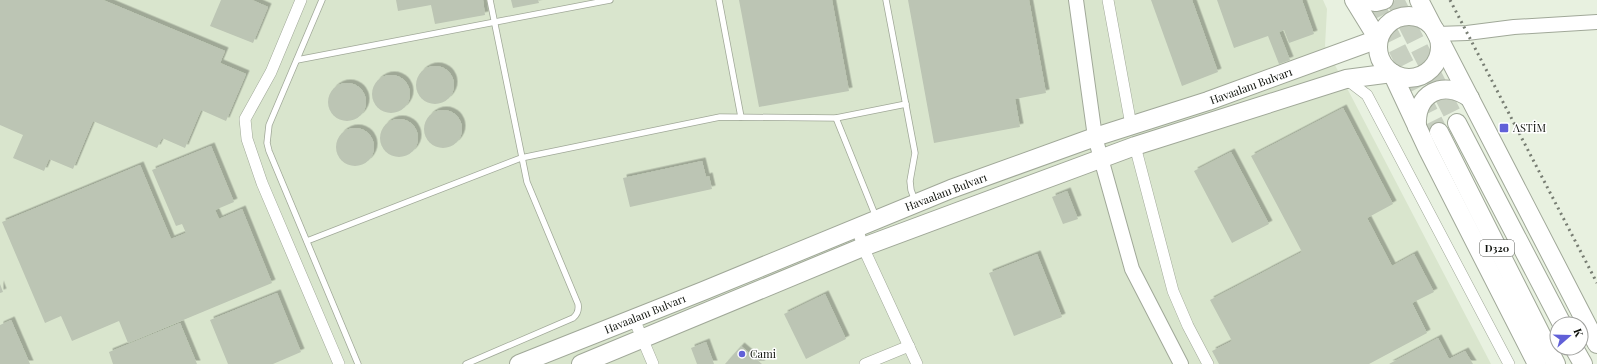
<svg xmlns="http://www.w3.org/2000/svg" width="1597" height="364" font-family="'Playfair Display',serif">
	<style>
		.built { fill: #d9e5cd }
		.building { fill: #bcc5b4; filter: url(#shadow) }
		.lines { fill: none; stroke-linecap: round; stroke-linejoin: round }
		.trunk-tunnel { stroke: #c7cfc0; stroke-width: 18; stroke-dasharray: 18 9; stroke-linecap: butt }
		.service-casing { stroke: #a0a898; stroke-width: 7 }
		.minor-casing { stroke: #a0a898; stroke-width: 12 }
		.tertiary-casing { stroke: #a0a898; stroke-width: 16 }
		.primary-casing { stroke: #a0a898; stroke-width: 20 }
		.trunk-casing { stroke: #a0a898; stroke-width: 20 }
		.service { stroke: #fff; stroke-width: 5.5 }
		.minor { stroke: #fff; stroke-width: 11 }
		.tertiary { stroke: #fff; stroke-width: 14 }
		.primary { stroke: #fff; stroke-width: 18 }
		.trunk { stroke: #fff; stroke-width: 18 }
		.rail { stroke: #777d72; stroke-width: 3; stroke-dasharray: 2 4; stroke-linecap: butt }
		.poi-dot { fill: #6160d8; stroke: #fff; stroke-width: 1.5 }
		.labels { text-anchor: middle; stroke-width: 3; stroke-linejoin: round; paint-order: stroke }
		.shield { fill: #fff; stroke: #565854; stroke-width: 1 }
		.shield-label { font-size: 10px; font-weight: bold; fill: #0e110b }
		.street-label { font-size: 11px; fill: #0e110b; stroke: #fff }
		.poi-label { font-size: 11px; fill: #0e110b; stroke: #fff; text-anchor: start }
	</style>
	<defs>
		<filter id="shadow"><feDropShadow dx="3.5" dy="-3.5" stdDeviation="0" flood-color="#0004"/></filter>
	</defs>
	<rect width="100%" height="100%" fill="#e8f1e0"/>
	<!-- built -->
	<path class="built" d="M0,0H1323L1327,9L1325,46L1491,364H0Z"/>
	<!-- building -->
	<g class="building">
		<path d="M0,0H103L225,51L220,63L246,74L226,121L201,110L185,148L162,138L157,148L93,121L73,169L49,159L44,171L13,158L23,135L0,125Z"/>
		<path d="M221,0H252L268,7L253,43L210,26Z"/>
		<path d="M396,0H483L485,15L435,24L431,5L398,11Z"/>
		<path d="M511,0H538L539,3L513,8Z"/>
		<path d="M739,0H832L849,91L759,107Z"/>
		<path d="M908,0H1029L1046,93L1015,99L1020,127L934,143Z"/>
		<path d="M1151,0H1192L1218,72L1182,86Z"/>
		<path d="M1217,0H1302L1314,34L1289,43L1284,30L1279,32L1290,60L1279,64L1268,36L1234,48Z"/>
		<circle cx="435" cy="85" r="19"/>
		<circle cx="391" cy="94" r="19"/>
		<circle cx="347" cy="102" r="19"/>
		<path d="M1343,108L1393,204L1367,218L1392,266L1414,254L1434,292L1412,303L1427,333L1369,364H1219L1212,351L1232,341L1210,300L1302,252L1251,156Z"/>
		<circle cx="443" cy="129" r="19"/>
		<circle cx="399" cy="138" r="19"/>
		<circle cx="355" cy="147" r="19"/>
		<path d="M211,146L234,202L215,210L219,219L242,209L272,283L128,343L119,321L72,341L61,316L45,323L2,222L140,165L171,239L186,233L182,224L176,226L152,170Z"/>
		<path d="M1231,152L1269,224L1232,243L1194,171Z"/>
		<path d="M702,161L706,177L709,176L712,189L630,207L623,178Z"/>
		<path d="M1067,191L1078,219L1063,224L1052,197Z"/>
		<path d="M1037,254L1062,317L1014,336L989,273Z"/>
		<path d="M0,284L3,292L0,293Z"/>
		<path d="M277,293L301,352L273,364H228L210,320Z"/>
		<path d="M825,294L846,339L806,359L784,314Z"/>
		<path d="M11,320L30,364H0V325Z"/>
		<path d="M180,323L197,364H113L109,352Z"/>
		<path d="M1438,338L1449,359L1465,351L1473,364H1389Z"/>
		<path d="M706,342L714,364H697L691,348Z"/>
		<path d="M741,346L762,364H725Z"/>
	</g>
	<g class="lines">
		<!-- trunk-tunnel -->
		<g class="trunk-tunnel">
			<path d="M1373,0L1439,132"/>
			<path d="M1395,0L1457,123"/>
		</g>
		<defs>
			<g id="service">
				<path d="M322,0L269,125L267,143L269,151L358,364"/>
				<path d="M719,0L741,117"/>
				<path d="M886,0L915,153L910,181L911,190L915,201"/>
				<path d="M297,60L610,0"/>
				<path d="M836,118L876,217"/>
				<path d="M307,241L521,158L720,117L836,118L906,104"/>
				<path d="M466,364L573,318C578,314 579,310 578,304L527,182L490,0"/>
			</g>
			<g id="minor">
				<path d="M301,0L271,72L245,119L247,139L262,183L339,364"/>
				<path d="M1108,0L1131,125"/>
				<path d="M1346,79L1367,95L1509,364"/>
				<path d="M1135,146L1173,291L1188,326L1208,364"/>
				<path d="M857,227L863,247L917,364"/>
				<path d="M634,319L653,364"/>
				<path d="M865,364L909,346"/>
			</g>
			<g id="tertiary">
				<path d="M1076,0L1095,137L1132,269L1181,364"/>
				<path d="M1437,34L1467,33L1514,27L1597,22"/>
			</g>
			<g id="primary">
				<path d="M519,364L703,291L951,189L1095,137L1208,101L1378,39"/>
				<path d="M581,364L863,247L1135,146L1346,79L1392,73"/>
			</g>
			<g id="trunk">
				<path d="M1354,0L1378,39"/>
				<path d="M1363,0L1376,2L1384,0"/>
				<path d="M1419,0L1597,344"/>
				<circle cx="1409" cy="47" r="31"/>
				<path d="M1392,73L1428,150L1537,364"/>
				<path d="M1457,123L1562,324"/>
				<path d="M1417,127C1415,93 1443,79 1470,98"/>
				<path d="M1439,132L1556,364"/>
				<path d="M1574,348L1583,364"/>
			</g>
		</defs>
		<!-- service casing -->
		<use href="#service" class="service-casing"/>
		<!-- minor casing -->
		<use href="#minor" class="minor-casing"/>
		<!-- tertiary casing -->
		<use href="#tertiary" class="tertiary-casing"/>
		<!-- primary casing -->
		<use href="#primary" class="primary-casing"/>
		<!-- trunk casing -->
		<use href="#trunk" class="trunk-casing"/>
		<!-- service -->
		<use href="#service" class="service"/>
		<!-- minor -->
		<use href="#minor" class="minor"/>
		<!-- tertiary -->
		<use href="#tertiary" class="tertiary"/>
		<!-- primary -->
		<use href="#primary" class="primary"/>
		<!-- trunk -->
		<use href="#trunk" class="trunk"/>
		<!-- rail -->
		<path class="rail" d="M1450,0L1597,283"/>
	</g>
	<!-- markers -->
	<g class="poi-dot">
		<rect x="1499" y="123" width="10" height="10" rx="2"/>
		<circle cx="742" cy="354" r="4"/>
	</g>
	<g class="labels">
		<!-- shield labels -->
		<rect class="shield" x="1480" y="240" width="34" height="16" rx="3"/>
		<g class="shield-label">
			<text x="1497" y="252">D320</text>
		</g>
		<!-- street labels -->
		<g class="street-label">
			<text transform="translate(1251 86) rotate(-20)" y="4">Havaalanı Bulvarı</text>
			<text transform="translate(946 192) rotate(-21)" y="4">Havaalanı Bulvarı</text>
			<text transform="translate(645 314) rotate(-22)" y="4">Havaalanı Bulvarı</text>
		</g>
		<!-- poi labels -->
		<g class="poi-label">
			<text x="1513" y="132">ASTİM</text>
			<text x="750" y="358">Cami</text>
		</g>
	</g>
	<!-- north arrow -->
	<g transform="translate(1569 336) rotate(70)"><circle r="19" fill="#ffffff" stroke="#9fa09d"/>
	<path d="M0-3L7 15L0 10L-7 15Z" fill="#6160d8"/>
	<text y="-6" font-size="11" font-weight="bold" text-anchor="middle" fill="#0e110b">K</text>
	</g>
</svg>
